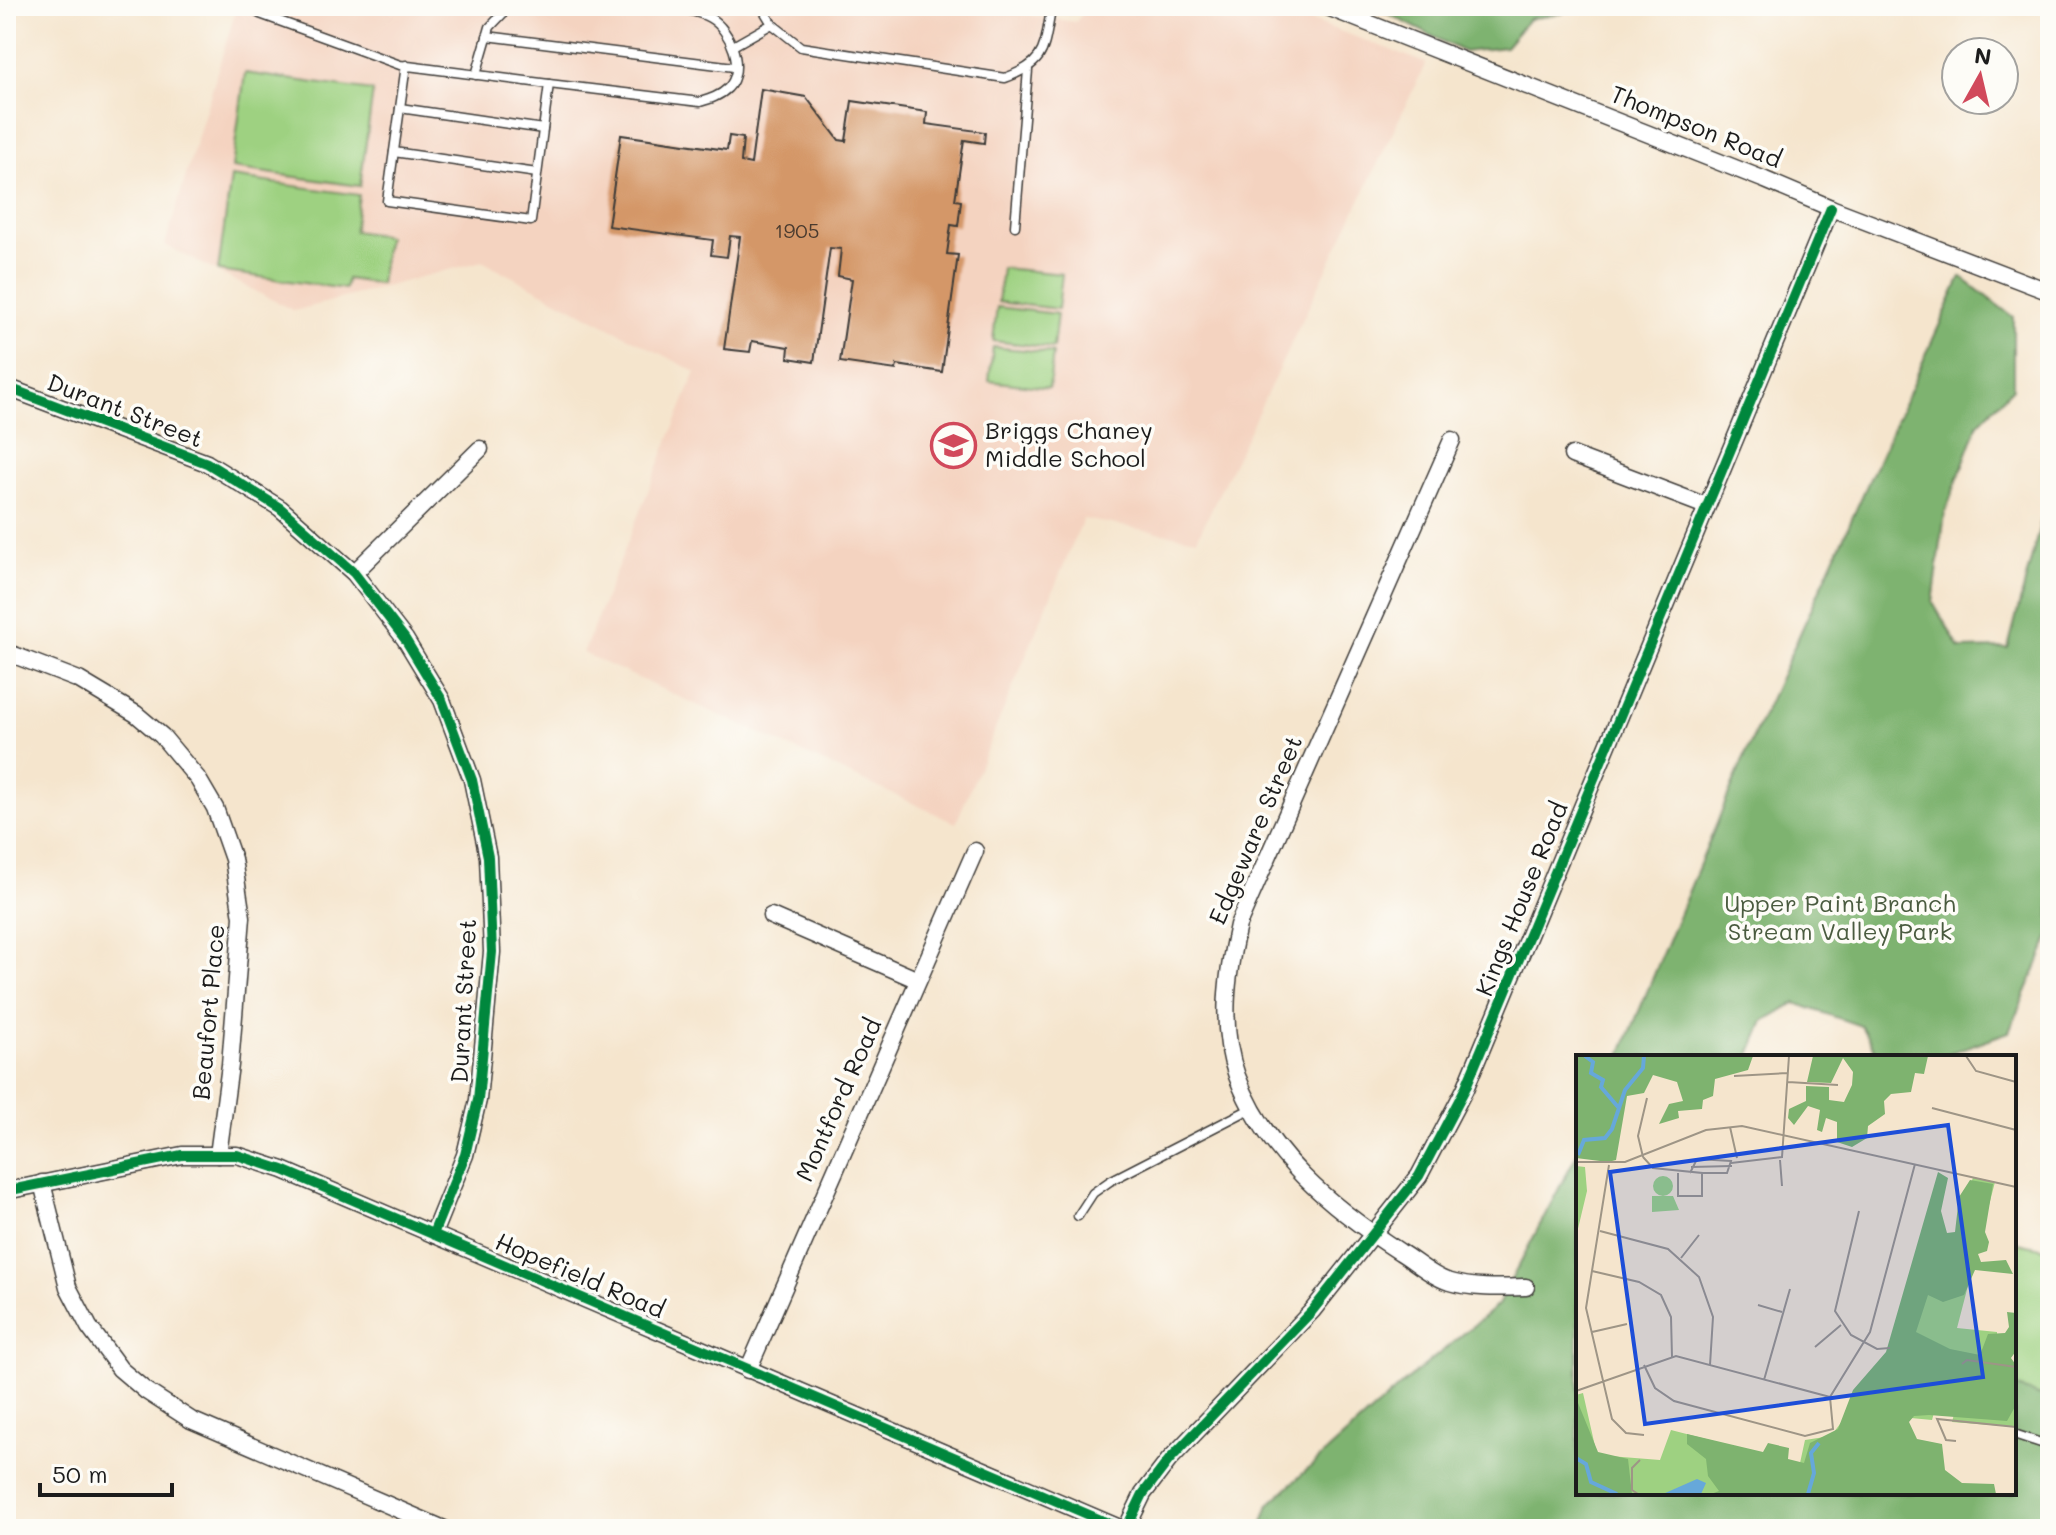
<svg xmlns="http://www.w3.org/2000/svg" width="2056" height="1535" font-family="Mali,sans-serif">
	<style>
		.built { fill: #f4d3c0 }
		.green { fill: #9ed181; stroke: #5d764e; stroke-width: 2 }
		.forest { fill: #7eb36f; stroke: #4d6846; stroke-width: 2 }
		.building { fill: #d49768 }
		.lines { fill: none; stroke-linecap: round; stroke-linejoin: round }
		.lane-casing { stroke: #3d3a37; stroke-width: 11 }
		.street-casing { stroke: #3d3a37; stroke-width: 19 }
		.lane { stroke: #fff; stroke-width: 8 }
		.street { stroke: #fff; stroke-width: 16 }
		.cycleway-casing { stroke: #fdfcf7; stroke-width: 15 }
		.cycleway { stroke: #00873e; stroke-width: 10 }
		.labels { text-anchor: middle; stroke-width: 7; stroke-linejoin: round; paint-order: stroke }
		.number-label { font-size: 20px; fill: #4a3b2f }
		.street-label { font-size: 24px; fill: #1c1c1c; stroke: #fdfcf7 }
		.poi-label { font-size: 24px; fill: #1c1c1c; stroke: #fdfcf7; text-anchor: start }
		.park-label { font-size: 24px; fill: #4a5b3f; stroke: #fdfcf7 }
		.inset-river { fill: none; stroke: #66a8da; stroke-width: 4 }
		.inset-road { fill: none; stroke: #9e9586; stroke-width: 2 }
		.view { fill: #1d4ed8; fill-opacity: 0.15; stroke: #1d4ed8; stroke-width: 4 }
		.inset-edge { fill: none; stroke: #1c1c1c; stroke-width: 4 }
	</style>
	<rect width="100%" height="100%" fill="#fdfcf7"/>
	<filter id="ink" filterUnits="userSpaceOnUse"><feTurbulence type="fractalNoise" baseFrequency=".0125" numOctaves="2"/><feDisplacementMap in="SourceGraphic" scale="16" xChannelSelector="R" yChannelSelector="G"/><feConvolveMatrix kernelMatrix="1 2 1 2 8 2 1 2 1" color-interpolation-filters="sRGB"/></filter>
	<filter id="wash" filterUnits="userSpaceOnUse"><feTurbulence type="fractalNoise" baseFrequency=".006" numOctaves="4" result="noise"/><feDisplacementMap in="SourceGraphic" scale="32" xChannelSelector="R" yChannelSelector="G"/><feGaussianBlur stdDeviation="1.8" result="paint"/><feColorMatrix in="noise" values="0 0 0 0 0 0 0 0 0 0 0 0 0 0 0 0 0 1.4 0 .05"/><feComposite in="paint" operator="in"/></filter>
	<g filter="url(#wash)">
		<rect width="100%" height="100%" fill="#f5e5cd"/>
		<!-- built -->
		<path class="built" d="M237,6H971L1075,22L1091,6H1272L1426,63L1197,539L1083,519L956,823L583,653L696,372L482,261L294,311L165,245Z"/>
		<!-- green -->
		<g class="green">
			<path d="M245,73L373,91L360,186L232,168Z"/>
			<path d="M231,177L359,195L354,231L387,236L380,284L347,279L345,289L218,271Z"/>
			<path d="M1002,268L1062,274L1058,309L998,302Z"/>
			<path d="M997,307L1057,314L1053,348L993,341Z"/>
			<path d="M993,347L1053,353L1049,388L989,381Z"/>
			<path d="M2014,1242L2050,1250V1529H1936L2014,1493Z"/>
		</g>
		<!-- forest -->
		<g class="forest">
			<path d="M1382,6H1565L1563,13L1529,19L1505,47L1464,52L1382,11Z"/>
			<path d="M1961,277L2013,317V388L1978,424L1945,513L1933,603L1960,649L2008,648L2050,487V936L2009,1032L1941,1056H1878L1861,1026L1795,1003L1764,1021L1749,1057H1620L1746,753Z"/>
			<path d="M1578,1152V1493H2014V1387L2050,1399V1529H1261L1269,1504L1406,1381L1498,1305Z"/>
		</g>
		<g id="blocks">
			<!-- building -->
			<path class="building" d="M761,89L806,97L839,140L846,141L852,101L927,112L926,124L985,132L984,143L964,140L955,200L961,201L958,226L951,225L947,254L958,255L942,372L897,365L896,370L840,362L852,279L838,276L841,249L830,248L814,362L788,358L789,347L752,341L750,352L724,349L740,237L730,236L727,257L711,255L713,240L608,226L621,135L727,150L729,136L743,138L741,162L751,164Z"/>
		</g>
	</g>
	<g filter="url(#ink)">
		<use href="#blocks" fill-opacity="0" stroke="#3d3a37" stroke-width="2"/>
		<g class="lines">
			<defs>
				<g id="lane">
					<path d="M247,6L260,14L400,65L549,84L531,221L387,201L406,65"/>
					<path d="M761,6L772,24"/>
					<path d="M487,36L734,67"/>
					<path d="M733,46L772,24L801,47L1005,78C1049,62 1043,47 1052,6"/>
					<path d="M476,75L490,27L510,6"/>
					<path d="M549,84L700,102C710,99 720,96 728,88C746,69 731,30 710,18C694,9 675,9 656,6"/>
					<path d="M400,108L543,129"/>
					<path d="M394,152L537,173"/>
					<path d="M1015,226L1028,70"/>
					<path d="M1078,1216L1093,1193L1110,1181L1252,1108"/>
					<path d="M2014,1434L2050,1446"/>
				</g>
				<g id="street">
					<path d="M1325,6L1765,180L1831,208L2050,292"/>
					<path d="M6,387L207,463L280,508L354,573L405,639L442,700L472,780L488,857L492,952L478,1100L465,1155L433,1234"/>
					<path d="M1452,440L1238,925C1227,974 1219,1027 1237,1076C1266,1154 1332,1208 1400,1252C1415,1261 1431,1276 1447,1281C1473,1289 1498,1288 1526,1287"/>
					<path d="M1572,455L1706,506"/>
					<path d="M354,573L480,449"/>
					<path d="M6,652L79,680L136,714L162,736L198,779L215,808L233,859L242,917L230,1065L218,1155"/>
					<path d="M771,916L918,980"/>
					<path d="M42,1183L68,1287L89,1327L120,1369L146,1391L191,1420L444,1529"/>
					<path d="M6,1191L182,1155H237L283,1170L1122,1529"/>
					<path d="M748,1370L975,851"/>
					<path d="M1126,1529L1143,1494L1169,1460L1312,1311L1419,1176L1465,1089L1831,208"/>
				</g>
			</defs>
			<!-- lane casing -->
			<use href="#lane" class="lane-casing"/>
			<!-- street casing -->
			<use href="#street" class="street-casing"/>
			<!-- lane -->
			<use href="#lane" class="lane"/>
			<!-- street -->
			<use href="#street" class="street"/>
			<defs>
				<g id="cycleway">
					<path d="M6,387L207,463L280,508L354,573L405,639L442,700L472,780L488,857L492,952L478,1100L465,1155L433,1234"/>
					<path d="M6,1191L182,1155H237L283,1170L1122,1529"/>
					<path d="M1126,1529L1143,1494L1169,1460L1312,1311L1419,1176L1465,1089L1831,208"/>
				</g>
			</defs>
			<!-- cycleway casing -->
			<use href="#cycleway" class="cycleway-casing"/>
			<!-- cycleway -->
			<use href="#cycleway" class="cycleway"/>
		</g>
	</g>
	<!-- icons -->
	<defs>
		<symbol id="school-ring" viewBox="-11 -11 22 22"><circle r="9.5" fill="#fdfcf7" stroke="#d1495b" stroke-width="1.5"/><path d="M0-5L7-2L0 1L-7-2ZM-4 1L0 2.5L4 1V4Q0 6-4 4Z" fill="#d1495b"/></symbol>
	</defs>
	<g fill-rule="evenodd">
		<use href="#school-ring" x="928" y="420" width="51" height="51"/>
	</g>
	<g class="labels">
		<!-- number labels -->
		<g class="number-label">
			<text x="797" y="238">1905</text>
		</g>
		<!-- street labels -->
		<g class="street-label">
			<text transform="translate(1696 127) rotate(22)" y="8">Thompson Road</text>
			<text transform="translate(125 411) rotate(21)" y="8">Durant Street</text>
			<text transform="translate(1256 830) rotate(-67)" y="8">Edgeware Street</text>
			<text transform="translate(1522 899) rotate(-68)" y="8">Kings House Road</text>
			<text transform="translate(464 1001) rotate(-87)" y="8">Durant Street</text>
			<text transform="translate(209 1012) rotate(-85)" y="8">Beaufort Place</text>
			<text transform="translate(839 1100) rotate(-66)" y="8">Montford Road</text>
			<text transform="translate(580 1276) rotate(23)" y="8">Hopefield Road</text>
		</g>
		<!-- poi labels -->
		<g class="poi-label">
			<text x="985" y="439">Briggs Chaney<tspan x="985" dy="28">Middle School</tspan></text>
		</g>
		<!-- park labels -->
		<g class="park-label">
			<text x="1840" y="912">Upper Paint Branch<tspan x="1840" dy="28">Stream Valley Park</tspan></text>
		</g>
	</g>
	<!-- overview -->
	<g transform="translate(1576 1055)">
		<rect width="440" height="440" fill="#f5e5cd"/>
		<path d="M0,111L9,112L11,136L0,182ZM77 131a10 10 0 1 1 20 0a10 10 0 1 1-20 0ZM397,122L419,127L381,273L421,277V288L432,306L440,308V372L376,367L391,309L372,306L356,365L314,361L376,439H8L0,432V340L7,338L21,400L84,405L95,375L224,408L229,385L255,381L315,301L341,196L375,206ZM76,141H97L103,155L76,157Z" fill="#9ed181"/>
		<path d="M0,1H177L172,15L139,24L137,41L127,45L126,54L102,56L103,63L83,69L93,49L107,46L101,27L77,20L68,38L51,41L40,105L32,107L0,103ZM237,1L302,2L352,1L348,19L339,18L335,37L315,39L308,46L309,59L292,71L291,83L276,92L261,87V67L250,63L246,77L241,75L244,55L232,51L218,70L212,63L213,54L230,46V31L253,32V45L268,47L276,30L277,17L267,3L255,28L231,27ZM362,117L372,123L365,156L371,178L379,177L383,142L394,125L417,129L409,177L413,187L411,196L402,199L405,207L430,205L437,219L399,215L388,240L367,247L352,240L340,277L374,294L404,300L412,279L429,278L433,272L431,257L440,258V296L435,303L440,310V350L431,366L353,360L338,361L333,367L341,384L366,389L369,415L386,428L418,429L420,439H135L143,436L132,421L130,404L111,389V379L187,397L192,388L213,393L212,404L228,408L234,388L262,374L277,335L310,297ZM0,343L22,397L52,404L56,439H0Z" fill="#7eb36f"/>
		<path d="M121,424L130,428L125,439H87Z" fill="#66a8da"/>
		<path class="inset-river" d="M9,1L17,7L15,18L27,25L25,32L42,52M2,100L8,85L29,83L36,74L49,35L67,13L68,1M0,403L10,409L15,427L41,439M232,439L238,418L235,398L243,388"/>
		<path class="inset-road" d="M390,1L400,16L440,27M158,21L211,18M212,27L262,30M356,53L440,75M154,72L161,103M67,102L77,113L126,118V141H102V118M67,102L62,81L71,43M204,105L206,131M0,107H49L130,75L166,71L440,132M155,108L206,102L213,1M33,110L10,253L36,364L50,378L68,380M115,112L156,111M114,118L121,104L155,106L151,118H126M283,156L259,256L275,280L301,294L314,293M24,176L92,194L123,222L137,262L134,310M105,203L123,180M16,216L63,227L85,240L95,262L96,302M182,250L206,257M16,277L51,269M239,292L265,270M386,309L391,305L440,312M68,310L79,333L98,346L229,381L257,374L254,342L294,277L339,109M188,325L214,234M0,336L100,301L254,342M380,386L370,385L361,364L440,372M62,439L56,435V413L64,405"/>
		<path class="view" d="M372,70L407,322L69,369L34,117Z"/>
		<rect width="440" height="440" class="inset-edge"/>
	</g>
	<!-- margin -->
	<rect width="2056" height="1535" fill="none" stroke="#fdfcf7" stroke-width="32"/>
	<!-- north arrow -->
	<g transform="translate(1980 76) rotate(8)"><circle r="38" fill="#fdfcf7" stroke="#a3a29f" stroke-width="2"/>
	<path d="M0-6L14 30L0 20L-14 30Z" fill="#d1495b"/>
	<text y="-12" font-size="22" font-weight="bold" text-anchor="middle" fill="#1c1c1c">N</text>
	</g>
	<!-- scale -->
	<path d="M40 1483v12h132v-12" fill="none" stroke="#1c1c1c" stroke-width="4"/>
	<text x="52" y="1483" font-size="24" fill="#1c1c1c" stroke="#fdfcf7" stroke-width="6" paint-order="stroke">50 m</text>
</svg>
